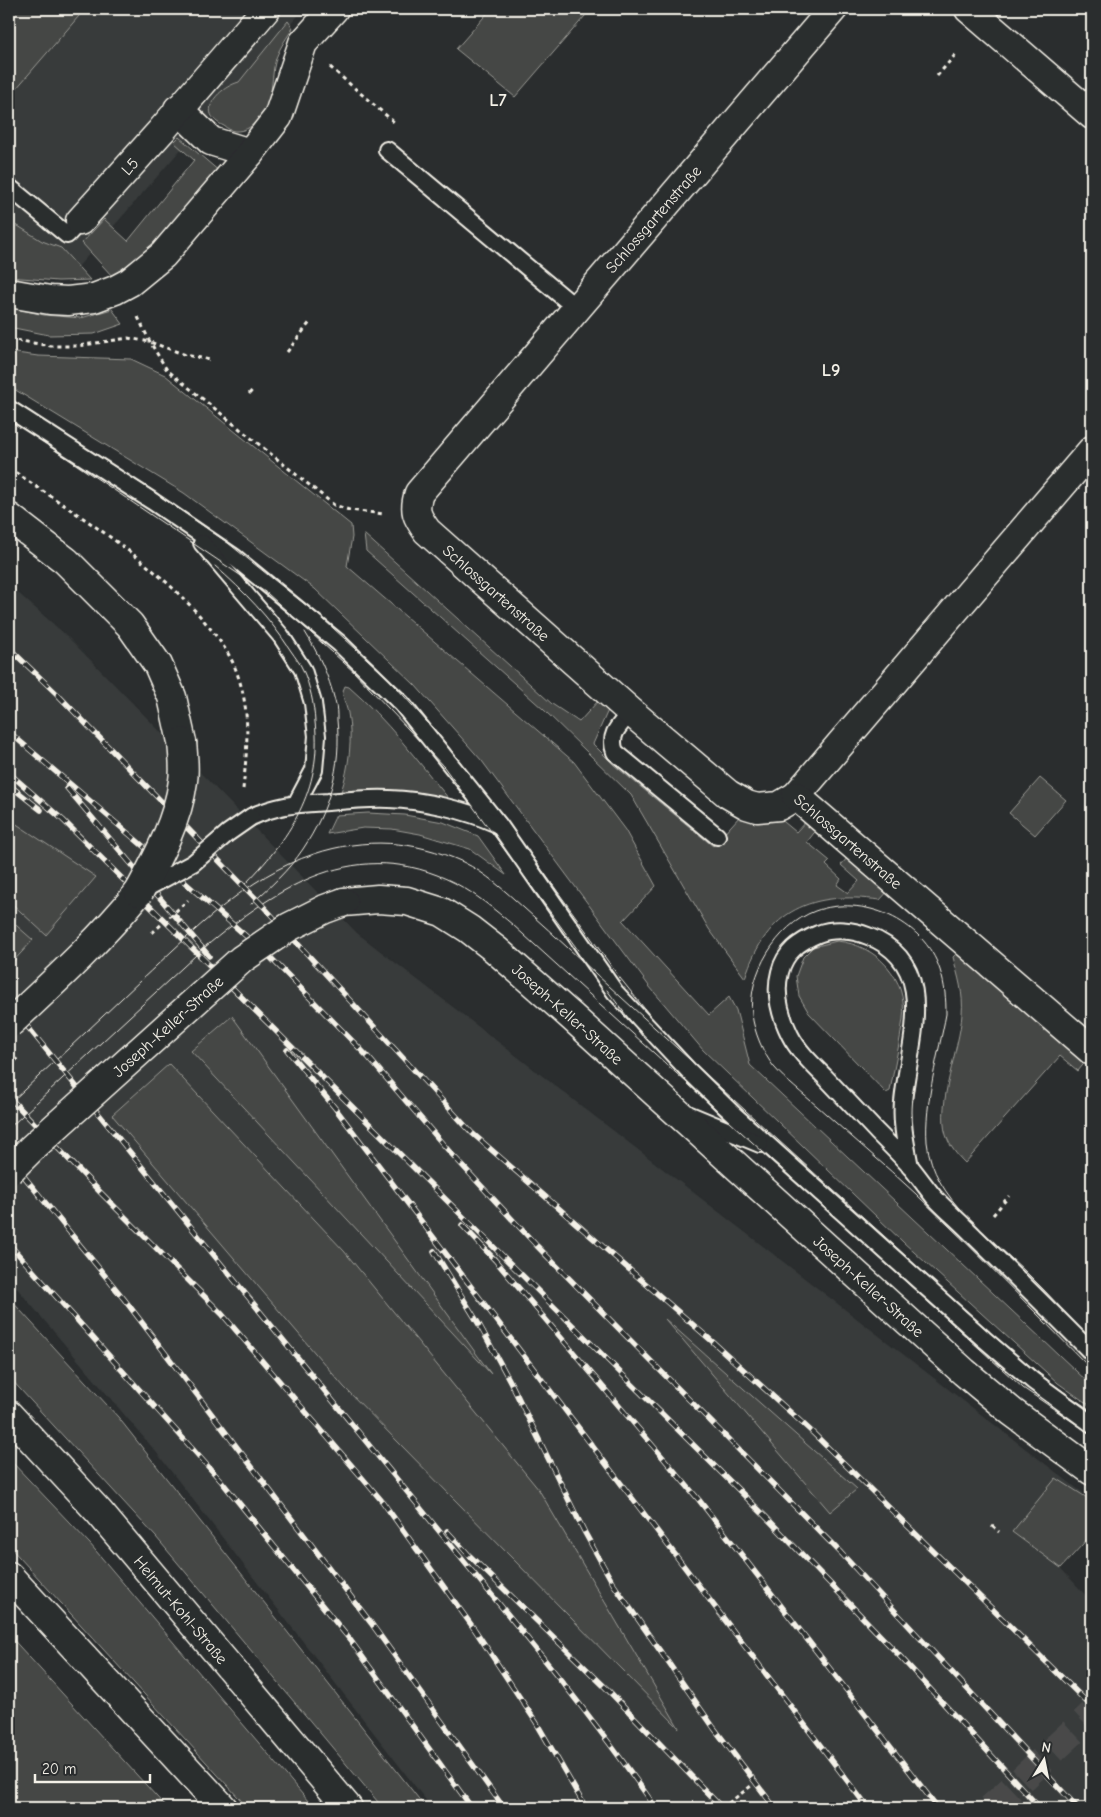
<svg xmlns="http://www.w3.org/2000/svg" width="1101" height="1817" font-family="'Comic Neue',sans-serif">
	<style>
		.built { fill: #373a3a }
		.green { fill: #444645; stroke: #9c9c96 }
		.lines { fill: none; stroke-linecap: round; stroke-linejoin: round }
		.minor-tunnel { stroke: #484a4a; stroke-width: 28; stroke-dasharray: 28 14; stroke-linecap: butt }
		.service-casing { stroke: #f4f1e8; stroke-width: 20 }
		.minor-casing { stroke: #f4f1e8; stroke-width: 31 }
		.primary-casing { stroke: #f4f1e8; stroke-width: 31 }
		.trunk-casing { stroke: #f4f1e8; stroke-width: 31 }
		.path { stroke: #f4f1e8; stroke-width: 3; stroke-dasharray: 4 4; stroke-linecap: butt }
		.service { stroke: #2a2d2e; stroke-width: 16 }
		.minor { stroke: #2a2d2e; stroke-width: 28 }
		.primary { stroke: #2a2d2e; stroke-width: 28 }
		.trunk { stroke: #2a2d2e; stroke-width: 28 }
		.tram { stroke: #f4f1e8; stroke-width: 1 }
		.rail-casing { stroke: #f4f1e8; stroke-width: 5.5 }
		.rail { stroke: #2a2d2e; stroke-width: 4; stroke-dasharray: 11; stroke-linecap: butt }
		.service-bridge-casing { stroke: #f4f1e8; stroke-width: 20; stroke-linecap: butt }
		.minor-bridge-casing { stroke: #f4f1e8; stroke-width: 31; stroke-linecap: butt }
		.primary-bridge-casing { stroke: #f4f1e8; stroke-width: 31; stroke-linecap: butt }
		.trunk-bridge-casing { stroke: #f4f1e8; stroke-width: 31; stroke-linecap: butt }
		.path-bridge { stroke: #f4f1e8; stroke-width: 3; stroke-dasharray: 4 4; stroke-linecap: butt }
		.service-bridge { stroke: #2a2d2e; stroke-width: 16 }
		.minor-bridge { stroke: #2a2d2e; stroke-width: 28 }
		.primary-bridge { stroke: #2a2d2e; stroke-width: 28 }
		.trunk-bridge { stroke: #2a2d2e; stroke-width: 28 }
		.labels { text-anchor: middle; stroke-width: 4.5; stroke-linejoin: round; paint-order: stroke }
		.street-label { font-size: 16px; fill: #f4f1e8; stroke: #2a2d2e }
		.neighbourhood-label { font-size: 18px; font-weight: bold; fill: #f4f1e8; stroke: #2a2d2e }
	</style>
	<rect width="100%" height="100%" fill="#2a2d2e"/>
	<filter id="ink" filterUnits="userSpaceOnUse"><feTurbulence type="fractalNoise" baseFrequency=".02" numOctaves="2"/><feDisplacementMap in="SourceGraphic" scale="10" xChannelSelector="R" yChannelSelector="G"/><feConvolveMatrix kernelMatrix="1 2 1 2 8 2 1 2 1" color-interpolation-filters="sRGB"/></filter>
	<g filter="url(#ink)">
		<!-- built -->
		<g class="built">
			<path d="M9,9H304L71,275L9,221Z"/>
			<path d="M9,585L67,636L357,933L1083,1493L1054,1561L1092,1602V1808H432L156,1452L9,1279Z"/>
		</g>
		<!-- green -->
		<g class="green">
			<path d="M9,9H85L9,97Z"/>
			<path d="M491,9H591L515,97L456,49Z"/>
			<path d="M288,21L293,28C287,37 280,47 276,58C272,71 273,86 269,100C264,115 252,132 235,131C231,131 227,128 224,126C195,113 218,88 239,82Z"/>
			<path d="M179,137L220,172L152,247L112,276L82,243L104,219L128,241L194,160L174,142Z"/>
			<path d="M9,225L18,226L42,241L61,248L90,280L58,281L9,277Z"/>
			<path d="M9,307L44,315L81,318L112,309L123,324L94,334L49,335L9,327Z"/>
			<path d="M9,352L38,356L131,359L165,375L351,525L352,537L347,566L574,762L625,830L656,886L623,921L709,1015L729,997L736,1010L750,1065L1092,1386V1407L1058,1383L903,1242L703,1050L649,986L482,761L415,685L315,589L184,493L9,386Z"/>
			<path d="M364,534L552,704L579,722L599,700L609,708L593,744L614,765L713,846L740,816L778,817L796,832L807,820L817,829L807,842L830,861L826,865L841,879L837,885L848,893L859,881L841,865L848,857L889,890L880,900C812,891 767,909 745,978L709,929L631,795L543,709L366,551Z"/>
			<path d="M345,686L349,687C387,720 417,760 449,799H446C407,789 382,789 341,792C349,767 353,739 348,713C346,703 340,695 345,686Z"/>
			<path d="M1040,778L1066,800L1035,835L1009,813Z"/>
			<path d="M368,813L405,815L443,822L478,836L506,875L470,849L420,834L392,829L363,828L327,834L336,815Z"/>
			<path d="M9,819L96,877L46,935L9,901Z"/>
			<path d="M9,919L33,940L9,966Z"/>
			<path d="M837,941C877,945 908,978 903,1019C900,1043 894,1067 890,1091L886,1093L809,1013L799,996L796,976L803,957L813,947Z"/>
			<path d="M959,951L1087,1060L1078,1071L1060,1056L965,1163C957,1155 950,1147 946,1135C936,1104 960,1048 962,1014C964,994 958,976 953,957Z"/>
			<path d="M232,1016L491,1374L191,1051Z"/>
			<path d="M169,1064L344,1251L539,1490L679,1728L344,1387L112,1115Z"/>
			<path d="M9,1298L118,1417L426,1808H383L156,1537L9,1377Z"/>
			<path d="M665,1319L857,1489L830,1512Z"/>
			<path d="M9,1459L90,1544L314,1808H248L9,1546Z"/>
			<path d="M1056,1478L1092,1501V1534L1061,1568L1012,1532Z"/>
			<path d="M9,1635L167,1808H9Z"/>
		</g>
		<g class="lines">
			<!-- minor-tunnel -->
			<path class="minor-tunnel" d="M991,1808L1092,1714"/>
			<defs>
				<g id="service">
					<path d="M387,150L576,308"/>
					<path d="M9,187L67,235L80,221"/>
					<path d="M9,409L152,501L234,557L339,643L402,704L499,825L615,992L689,1071L733,1114L984,1339L1033,1381L1092,1424"/>
					<path d="M202,543L281,636L303,670L313,703L317,736L314,770L296,804"/>
					<path d="M631,712C620,725 608,734 615,752L717,836"/>
					<path d="M251,817C280,804 297,804 328,802C349,800 369,798 389,799C423,800 466,810 497,824"/>
					<path d="M690,1115L760,1144"/>
					<path d="M910,1167C906,1145 901,1124 903,1102C908,1045 942,964 868,936C853,930 834,928 818,934C799,942 785,952 780,972C774,994 780,1015 790,1035C798,1051 813,1065 826,1078C843,1096 860,1114 877,1132C888,1143 899,1154 910,1166C918,1176 926,1187 934,1197C947,1211 962,1223 975,1237C1014,1275 1054,1314 1092,1353"/>
				</g>
				<g id="minor">
					<path id="s1" d="M833,9L419,493C413,511 417,517 427,531L631,712L728,794L747,805L757,808L779,806L796,796L1092,450"/>
					<path d="M178,109L211,141L250,153"/>
					<path id="s2" d="M80,221L161,131L266,9"/>
					<path id="s3" d="M796,796L1092,1051"/>
					<path id="s4" d="M344,902L378,899L407,901L442,912L469,929L496,950L572,1017L964,1372L1012,1412L1092,1471"/>
				</g>
				<g id="primary">
					<path d="M969,9L1092,115"/>
					<path d="M9,293L50,300L68,301L94,298L115,290L130,282L163,255L250,153L278,117L303,43L334,9"/>
					<path id="s5" d="M9,1415L99,1512L348,1808"/>
					<path d="M9,1576L223,1808"/>
				</g>
				<path id="trunk" d="M9,517L66,561L130,625L158,665L172,697L182,742"/>
			</defs>
			<!-- service casing -->
			<use href="#service" class="service-casing"/>
			<!-- minor casing -->
			<use href="#minor" class="minor-casing"/>
			<!-- primary casing -->
			<use href="#primary" class="primary-casing"/>
			<!-- trunk casing -->
			<use href="#trunk" class="trunk-casing"/>
			<!-- path -->
			<g class="path">
				<path d="M330,67L395,123"/>
				<path d="M937,76L956,54"/>
				<path d="M138,317L150,342L167,370L334,505L349,510L384,514"/>
				<path d="M9,339L51,346H78L128,338L150,342L186,355L210,360"/>
				<path d="M287,352L311,321"/>
				<path d="M249,394L254,388"/>
				<path d="M9,468C77,515 151,558 205,622C219,639 232,656 238,676C251,713 247,751 243,789"/>
				<path d="M993,1215L1009,1196"/>
				<path d="M992,1526L999,1532"/>
				<path d="M722,1808L755,1783"/>
			</g>
			<!-- service -->
			<use href="#service" class="service"/>
			<!-- minor -->
			<use href="#minor" class="minor"/>
			<!-- primary -->
			<use href="#primary" class="primary"/>
			<!-- trunk -->
			<use href="#trunk" class="trunk"/>
			<!-- tram -->
			<g class="tram">
				<path d="M9,398L151,490L228,543L322,618L389,679L443,740L506,820L620,978L648,1013"/>
				<path d="M9,419L268,594L354,672L444,767L578,950"/>
				<path d="M215,566C245,592 269,617 291,651C295,657 300,663 303,670C310,686 314,704 315,722C323,789 289,840 243,886"/>
				<path d="M251,904C270,887 289,870 303,849C329,810 342,766 337,720C337,714 337,707 335,701C329,676 318,653 305,632"/>
				<path d="M204,948C278,886 358,834 455,883C476,894 495,910 513,925L1023,1388L1092,1435"/>
				<path d="M607,990L642,1036"/>
				<path d="M9,1104C53,1063 97,1022 141,980C192,933 246,876 314,854C365,837 414,840 463,862C486,873 505,891 524,908C557,937 589,968 621,997C709,1077 796,1157 884,1236C951,1297 1016,1362 1092,1411"/>
				<path d="M9,1128L209,943"/>
				<path d="M1092,1340C1070,1319 1051,1296 1029,1275C991,1237 933,1200 927,1142C924,1104 939,1052 946,1014C946,999 945,985 940,970C924,920 862,894 815,911C777,925 747,975 752,1014C754,1032 763,1053 774,1067C786,1081 803,1094 817,1106C850,1136 884,1164 916,1194C976,1251 1034,1311 1092,1370"/>
			</g>
			<defs>
				<g id="rail">
					<path d="M9,648L57,694L263,906L472,1133L713,1342L811,1431L1092,1707"/>
					<path d="M9,732L156,857L271,958L368,1057L448,1150L537,1246L841,1553L1078,1808"/>
					<path d="M9,773L63,820L765,1516L895,1651L1040,1808"/>
					<path d="M9,785L41,810"/>
					<path d="M67,788L209,956"/>
					<path d="M9,1004L466,1564C532,1643 597,1723 656,1808"/>
					<path d="M287,1050L335,1108L868,1808"/>
					<path d="M9,1097L101,1193L222,1314L382,1501L475,1630L536,1722L586,1808"/>
					<path d="M9,1158L124,1299L371,1623L504,1808"/>
					<path d="M462,1225L495,1260L699,1500L938,1808"/>
					<path d="M9,1244L222,1482L351,1641L472,1808"/>
					<path d="M434,1251L480,1326L511,1383L585,1533L614,1585L714,1728L775,1808"/>
					<path d="M447,1531L470,1556L606,1688L722,1808"/>
				</g>
			</defs>
			<!-- rail casing -->
			<use href="#rail" class="rail-casing"/>
			<!-- rail -->
			<use href="#rail" class="rail"/>
			<defs>
				<path id="service-bridge" d="M143,890L193,863L228,833L251,817"/>
				<g id="minor-bridge">
					<path id="s6" d="M9,1171L32,1148L242,959L289,927L325,909L344,902"/>
				</g>
				<path id="primary-bridge" d="M9,1024C54,982 100,940 139,892"/>
				<path id="trunk-bridge" d="M139,892C158,857 178,820 183,781C185,768 183,755 182,742"/>
			</defs>
			<!-- service-bridge casing -->
			<use href="#service-bridge" class="service-bridge-casing"/>
			<!-- minor-bridge casing -->
			<use href="#minor-bridge" class="minor-bridge-casing"/>
			<!-- primary-bridge casing -->
			<use href="#primary-bridge" class="primary-bridge-casing"/>
			<!-- trunk-bridge casing -->
			<use href="#trunk-bridge" class="trunk-bridge-casing"/>
			<!-- path-bridge -->
			<g class="path-bridge">
				<path d="M152,933L188,900"/>
				<path d="M9,1067L19,1057"/>
			</g>
			<!-- service-bridge -->
			<use href="#service-bridge" class="service-bridge"/>
			<!-- minor-bridge -->
			<use href="#minor-bridge" class="minor-bridge"/>
			<!-- primary-bridge -->
			<use href="#primary-bridge" class="primary-bridge"/>
			<!-- trunk-bridge -->
			<use href="#trunk-bridge" class="trunk-bridge"/>
		</g>
	</g>
	<g class="labels">
		<!-- street labels -->
		<g class="street-label">
			<text dy="6" stroke="none"><textPath href="#s2" startOffset="74">L5</textPath></text>
			<text transform="translate(653 219) rotate(-49)" y="6">Schlossgartenstraße</text>
			<text dy="6" stroke="none"><textPath href="#s1" startOffset="771">Schlossgartenstraße</textPath></text>
			<text dy="6" stroke="none"><textPath href="#s3" startOffset="69">Schlossgartenstraße</textPath></text>
			<text dy="6" stroke="none"><textPath href="#s4" startOffset="262">Joseph-Keller-Straße</textPath></text>
			<text dy="6" stroke="none"><textPath href="#s6" startOffset="215">Joseph-Keller-Straße</textPath></text>
			<text dy="6" stroke="none"><textPath href="#s4" startOffset="668">Joseph-Keller-Straße</textPath></text>
			<text dy="6" stroke="none"><textPath href="#s5" startOffset="260">Helmut-Kohl-Straße</textPath></text>
		</g>
		<!-- neighbourhood labels -->
		<g class="neighbourhood-label">
			<text x="498" y="106">L7</text>
			<text x="831" y="376">L9</text>
		</g>
	</g>
	<!-- margin -->
	<rect width="1101" height="1817" fill="none" stroke="#2a2d2e" stroke-width="30"/>
	<rect x="15" y="15" width="1071" height="1787" fill="none" stroke="#f4f1e8" stroke-width="2" filter="url(#ink)"/>
	<!-- north arrow -->
	<g transform="translate(1044 1760) rotate(10)" stroke="#2a2d2e" stroke-width="4" paint-order="stroke">
	<path d="M0-4L9 19L0 12L-9 19Z" fill="#f4f1e8"/>
	<text y="-8" font-size="14" font-weight="bold" text-anchor="middle" fill="#f4f1e8">N</text>
	</g>
	<!-- scale -->
	<path d="M35 1774v8h115v-8" fill="none" stroke="#f4f1e8" stroke-width="2.5"/>
	<text x="42" y="1774" font-size="15" fill="#f4f1e8" stroke="#2a2d2e" stroke-width="4" paint-order="stroke">20 m</text>
</svg>
